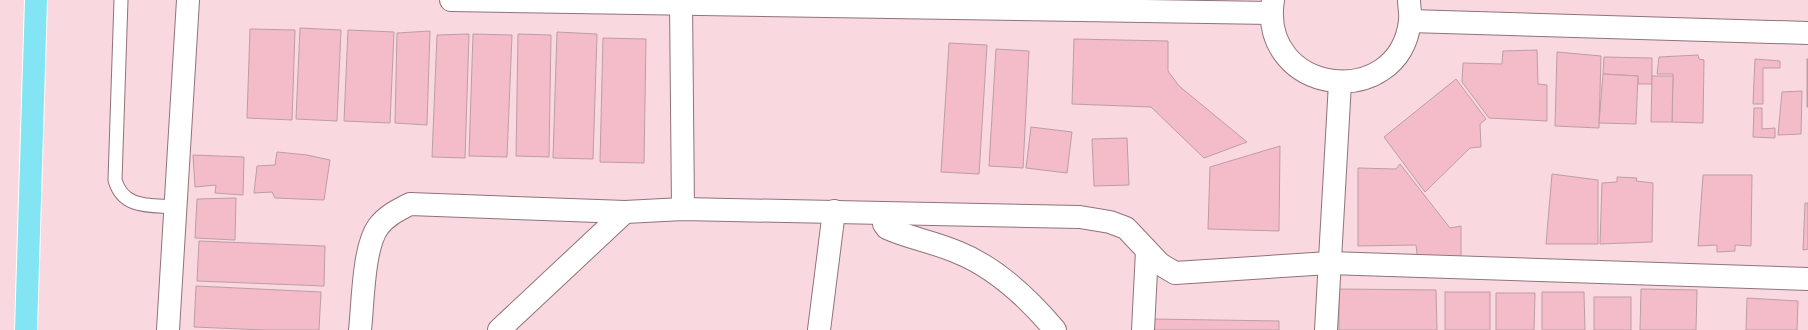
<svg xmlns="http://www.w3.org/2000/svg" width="1808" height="330" font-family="'Source Sans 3',sans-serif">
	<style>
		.building { fill: #f4bbc9; stroke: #bd9ea5 }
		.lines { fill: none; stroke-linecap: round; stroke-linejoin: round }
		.service-casing { stroke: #90737a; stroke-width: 15 }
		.minor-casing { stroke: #90737a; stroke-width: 24 }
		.primary-casing { stroke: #fff; stroke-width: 24 }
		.service { stroke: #fff; stroke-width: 13 }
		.minor { stroke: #fff; stroke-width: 22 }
		.primary { stroke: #83e5f3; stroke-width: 22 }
	</style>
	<rect width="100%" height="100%" fill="#f9d8e0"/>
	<!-- building -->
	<g class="building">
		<path d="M300,28L341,30L337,121L296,119Z"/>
		<path d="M250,29L295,30L292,120L247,118Z"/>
		<path d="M348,30L394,32L390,123L344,121Z"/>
		<path d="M430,31L427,125L395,123L397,33Z"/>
		<path d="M557,32L597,34L593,159L553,158Z"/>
		<path d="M469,34L465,158L432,157L437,35Z"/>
		<path d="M473,34L512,35L507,157L469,156Z"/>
		<path d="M518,34L551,35L549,157L516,156Z"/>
		<path d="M603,38L646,39L644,163L600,162Z"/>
		<path d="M1074,39L1168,41V71L1179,86L1247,142L1204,158L1151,107L1072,104Z"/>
		<path d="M949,43L987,45L979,174L941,172Z"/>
		<path d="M996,49L1029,51L1023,168L989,166Z"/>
		<path d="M1537,50L1538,84L1547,85V121L1489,118L1462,82L1463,63L1502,64L1503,51Z"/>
		<path d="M1557,52L1601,56L1599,128L1555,126Z"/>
		<path d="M1698,55L1699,59L1704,60L1703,123L1672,122L1673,74H1657L1659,57Z"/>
		<path d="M1604,57L1652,58V84H1638V76L1603,74Z"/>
		<path d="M1755,59L1780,61V68H1763V104H1753Z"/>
		<rect x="1807" y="59" width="1" height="48"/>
		<path d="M1603,74L1638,76L1636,124L1599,123Z"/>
		<path d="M1652,76H1673L1672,122H1651Z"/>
		<path d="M1456,79L1486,119L1480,124L1481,147L1470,148L1425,192L1384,137Z"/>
		<path d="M1802,91L1801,134L1778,135L1782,92Z"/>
		<path d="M1754,108H1762V129L1775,128V138L1753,137Z"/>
		<path d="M1031,127L1072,132L1067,173L1026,168Z"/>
		<path d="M1127,138L1129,185L1094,186L1092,139Z"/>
		<path d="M1280,146L1279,231L1208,229L1210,167Z"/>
		<path d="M277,152L307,155L330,160L324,200L275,198L272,192L254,193L257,166L275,165Z"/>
		<path d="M193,155L244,157L243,195L215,193L216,185L195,187Z"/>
		<path d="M1400,164L1450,228L1461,226V263L1418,262L1416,245L1358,246V168L1396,169Z"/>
		<path d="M1552,174L1598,180V244H1546Z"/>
		<path d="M1703,175H1752L1751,246L1735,245V251L1717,252V245L1698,246Z"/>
		<path d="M1617,177L1637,178L1636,181L1653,183L1652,242L1600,244L1602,183L1617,182Z"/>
		<path d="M236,198L235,240L195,238L197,199Z"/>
		<path d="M1805,203H1808V249L1803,250Z"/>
		<path d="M199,241L325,246L324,286L197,281Z"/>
		<path d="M196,286L321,292L319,330H263L194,327Z"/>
		<path d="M1339,289L1436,290L1437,330H1339Z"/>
		<path d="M1641,289L1697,290L1696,330H1640Z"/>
		<rect x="1445" y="292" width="45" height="38"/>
		<path d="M1542,292H1584L1585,330H1542Z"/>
		<path d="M1496,293H1535L1534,330H1496Z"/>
		<rect x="1594" y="297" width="37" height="33"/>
		<path d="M1747,298L1798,301L1797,330H1746Z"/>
		<path d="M1152,319L1279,321V330H1152Z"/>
	</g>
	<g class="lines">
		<defs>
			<path id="service" d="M121,0L115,180C123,209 150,205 174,207"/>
			<g id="minor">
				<path d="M451,0L1271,13"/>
				<path d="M1273,0C1258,95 1399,113 1410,21C1411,15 1409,7 1409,0"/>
				<path d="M681,2L683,209"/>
				<path d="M1410,21L1808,33"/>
				<path d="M883,213L884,224L887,228C909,238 934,242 957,252C995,267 1029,299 1055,330"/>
				<path d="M168,330L188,0"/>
				<path d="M360,330C363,304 363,248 378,227C386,216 398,210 410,204L625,212L683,209L1080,217L1110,222L1126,228L1160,264L1175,273L1329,263L1808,279"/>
				<path d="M499,330L625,212"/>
				<path d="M819,330L834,211"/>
				<path d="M1143,330L1147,251"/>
				<path d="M1326,330L1340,83"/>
			</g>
			<path id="primary" d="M26,330L36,0"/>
		</defs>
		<!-- service casing -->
		<use href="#service" class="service-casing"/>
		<!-- minor casing -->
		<use href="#minor" class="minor-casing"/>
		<!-- primary casing -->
		<use href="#primary" class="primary-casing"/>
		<!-- service -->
		<use href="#service" class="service"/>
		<!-- minor -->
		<use href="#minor" class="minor"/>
		<!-- primary -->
		<use href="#primary" class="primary"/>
	</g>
</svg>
